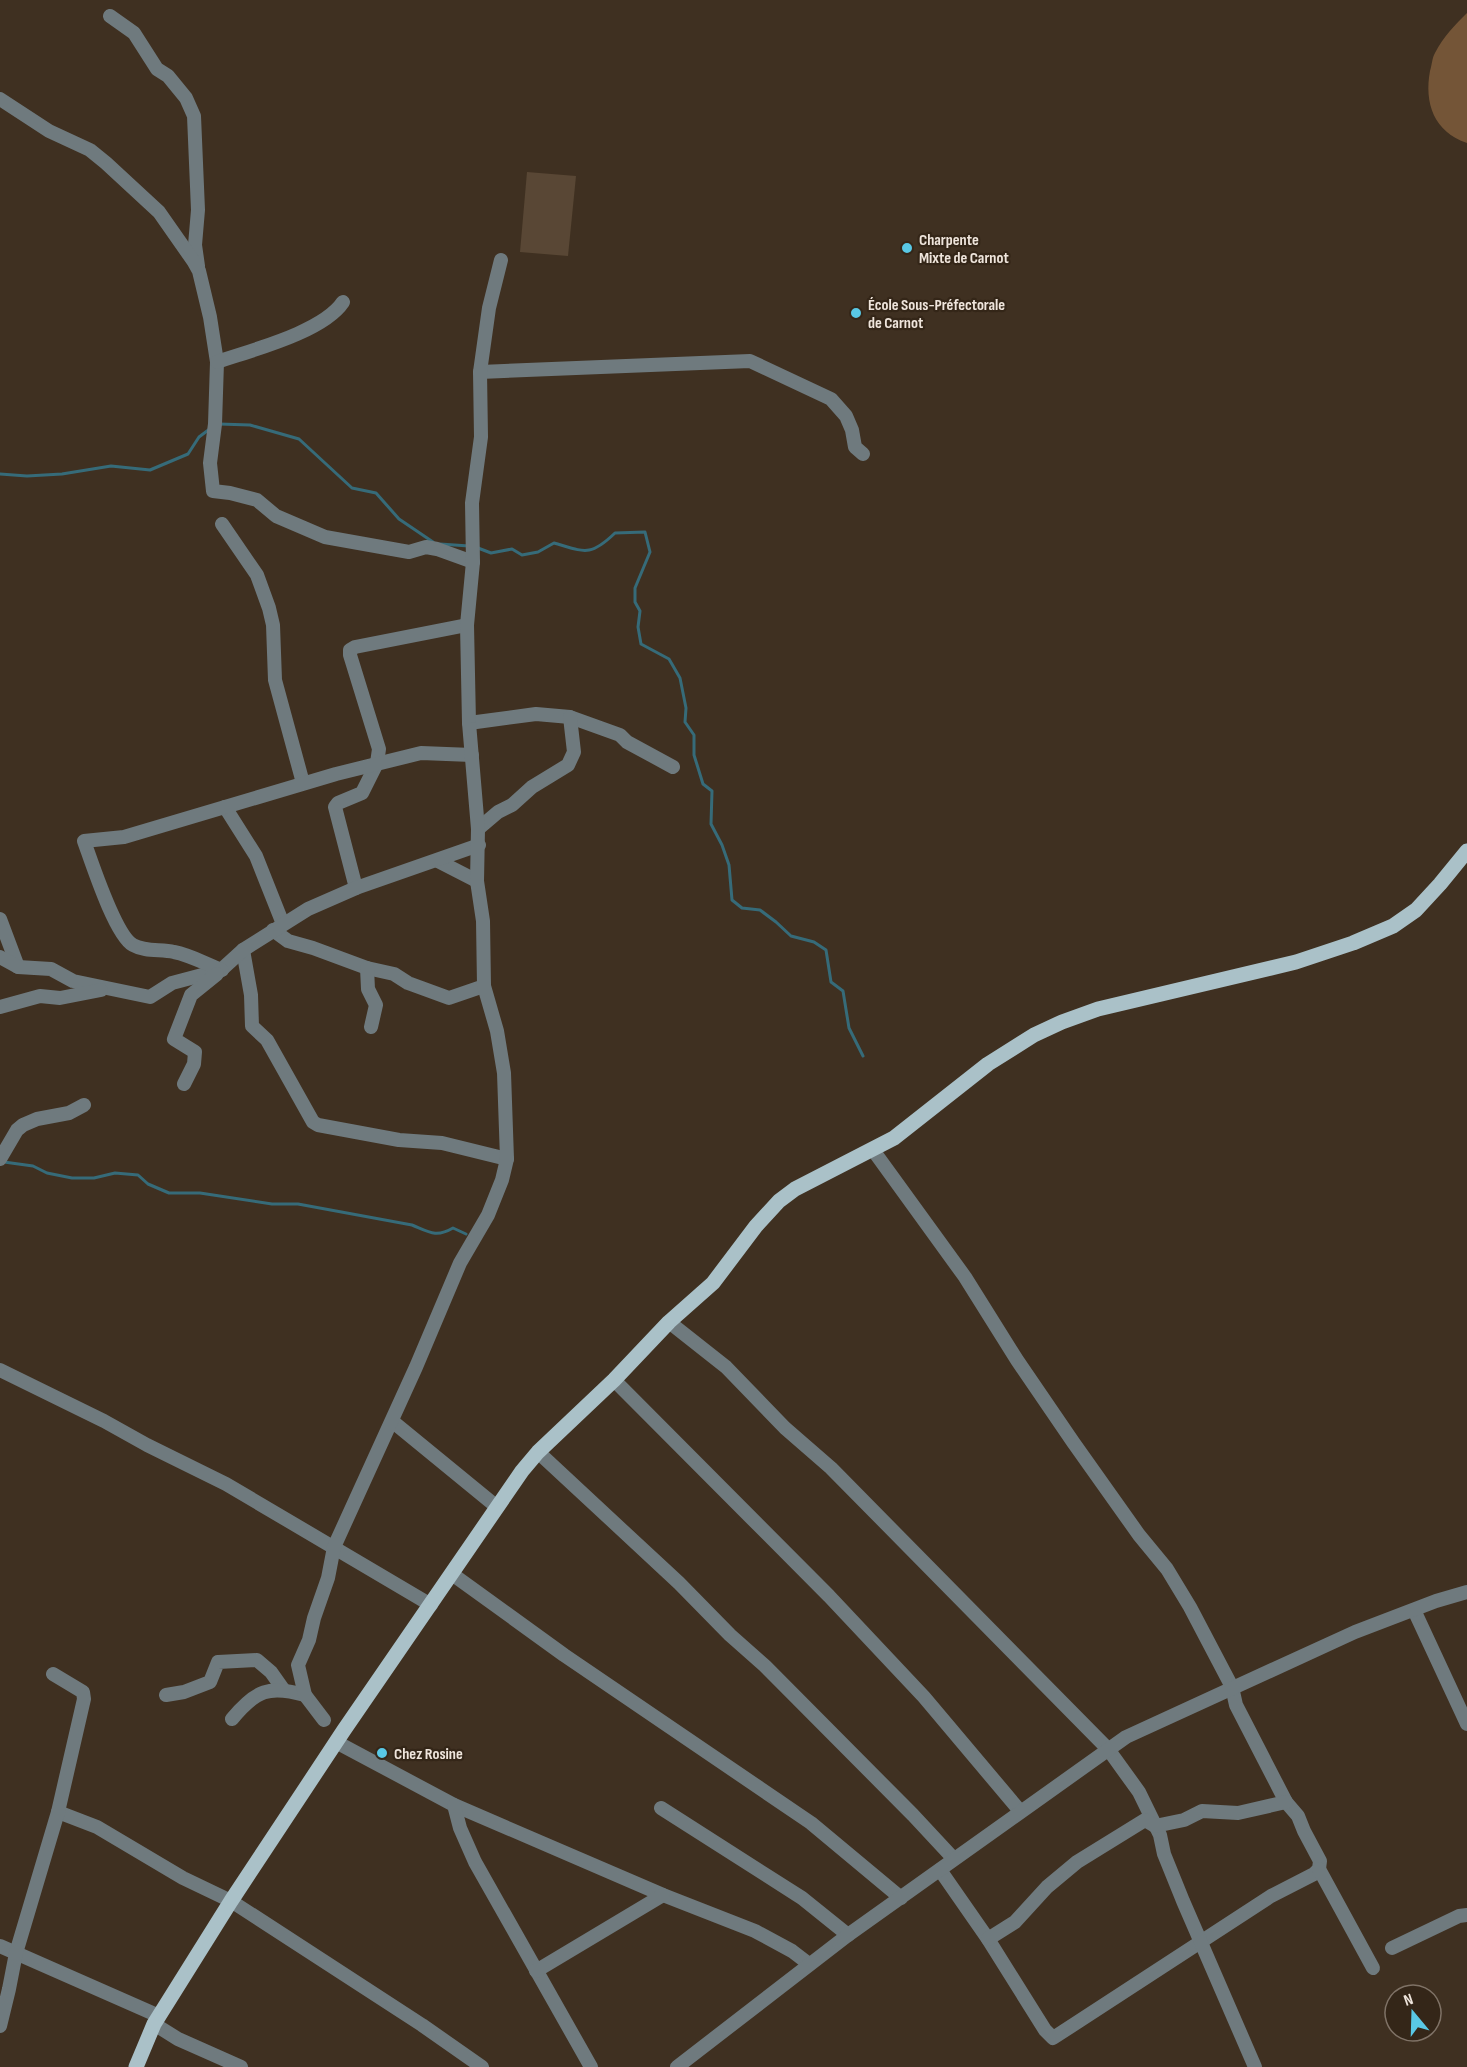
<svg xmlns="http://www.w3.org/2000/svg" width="1467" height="2067" font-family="'Sofia Sans Condensed',sans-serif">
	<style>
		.green { fill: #594735 }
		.forest { fill: #745537 }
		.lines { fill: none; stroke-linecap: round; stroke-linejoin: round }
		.stream { stroke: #366b79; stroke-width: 3 }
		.minor { stroke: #6f7a7e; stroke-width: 14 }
		.major { stroke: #aac1c8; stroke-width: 15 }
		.poi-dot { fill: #59c8e5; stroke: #342618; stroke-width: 2 }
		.labels { text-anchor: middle; stroke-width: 4.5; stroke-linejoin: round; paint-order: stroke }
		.poi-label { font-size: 16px; font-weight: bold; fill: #efe5dc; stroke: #342618; text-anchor: start }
	</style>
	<rect width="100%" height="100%" fill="#3f3021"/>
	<!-- green -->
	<path class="green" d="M527,172L576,176L568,256L520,252Z"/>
	<!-- forest -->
	<path class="forest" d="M1467,13V143C1434,132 1424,103 1430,71C1432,65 1432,58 1435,53C1443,37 1455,25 1467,13Z"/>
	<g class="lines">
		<!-- stream -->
		<g class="stream">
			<path d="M219,424L250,425L299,439L352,488L376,493L399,519L433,542"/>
			<path d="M0,474L27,476L62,474L111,466L150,470L188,454L199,437L211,428"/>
			<path d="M440,544L469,546"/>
			<path d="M478,548L491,553L512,549L522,555L538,552L554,543C585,552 590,557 615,533L645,532L650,552L635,588V602L640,611L638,627L641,644L669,659L680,678L686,708L685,722L694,735V755L703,784L712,791L711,824L722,845L729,865L732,900L742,908L760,910L776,922L791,936L814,942L826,950L831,982L843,991L849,1028L863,1056"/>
			<path d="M4,1162L33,1166L47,1173L72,1178H94L115,1173L138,1175L148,1184L169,1193H200L272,1204H298L412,1225C429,1232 436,1238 453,1228L466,1234"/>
		</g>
		<!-- minor -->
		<g class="minor">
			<path d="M110,16L134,33L157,69L168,76L186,98L194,116L198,210L195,245L198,266"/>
			<path d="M0,99L49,131L90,150L106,163L159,212L194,262L199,271L210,317L217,362L215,424L210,463L213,491L230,493L257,500L276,516L325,537L409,552L426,547L437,549L473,562"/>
			<path d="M217,362C252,350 323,332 343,302"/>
			<path d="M480,372L750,361L831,399L846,416L852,430L855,447L863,454"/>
			<path d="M222,524L257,575L269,608L273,625L275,680L303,783"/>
			<path d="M469,723L536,714L570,717L620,735L627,742L673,767"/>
			<path d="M225,807L256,856L283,924"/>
			<path d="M478,829L498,812L512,805L532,787L568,765L574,752L570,717"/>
			<path d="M438,861L477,881"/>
			<path d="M356,888L335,807L338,803L362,793L377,763L379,749L350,655V650L355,647L467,625"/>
			<path d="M0,919L18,967"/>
			<path d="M273,930L288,941L313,948L367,968L394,974L408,983L449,998L484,986"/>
			<path d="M243,950L251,995L252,1026L267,1040L313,1122L318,1125L399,1140L442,1143L507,1159"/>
			<path d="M0,957L18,967L51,969L73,981L150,997L172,983L221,970L243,950L308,909L356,888L479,845"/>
			<path d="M367,968L368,989L376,1005L371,1027"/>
			<path d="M222,970C206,964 190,955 174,952C161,949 145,952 133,945C115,935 92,863 84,841L124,837L336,774L421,753L472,755"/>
			<path d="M0,1007L40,996L60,998L101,990"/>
			<path d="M184,1084L194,1064L195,1052L174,1039L191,995L217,974"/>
			<path d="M873,1150L965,1277L1017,1360L1073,1442L1139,1535L1167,1569L1190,1607L1232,1687L1236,1705L1286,1802L1298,1816L1304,1831L1320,1861L1319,1869L1314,1874L1271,1896L1053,2038L1045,2030L988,1939L940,1870"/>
			<path d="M0,1159L17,1130L23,1125L37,1119L69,1113L84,1105"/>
			<path d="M669,1322L726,1367L785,1428L831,1468L1108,1749L1139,1792L1160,1835L1164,1854L1183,1901L1255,2067"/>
			<path d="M0,1370L104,1421L147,1445L226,1484L431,1605"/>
			<path d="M614,1380L829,1596L924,1697L1020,1811"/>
			<path d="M392,1421L497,1507"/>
			<path d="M538,1452L679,1583L730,1635L765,1666L913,1815L953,1858"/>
			<path d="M452,1574L564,1655L811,1823L901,1898"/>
			<path d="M1414,1610L1467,1724"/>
			<path d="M166,1695L184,1692L210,1682L218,1662L257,1660L271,1672L283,1689"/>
			<path d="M232,1719C256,1690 269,1685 305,1695"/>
			<path d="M324,1720L305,1695L298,1665L309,1640L314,1618L328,1578L334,1547L416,1367L460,1263L488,1215L502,1180L507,1159L504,1073L497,1031L484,986L483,921L477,881L478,829L469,723L467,625L473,562L472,503L481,437L480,372L489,308L501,260"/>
			<path d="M336,1742L454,1805L663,1895L755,1931L792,1951L809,1964"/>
			<path d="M454,1805L460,1828L475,1862L591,2067"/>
			<path d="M661,1808L802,1898L848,1935"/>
			<path d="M58,1812L97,1827L183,1878L231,1901L422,2025L482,2067"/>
			<path d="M1319,1869L1373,1968"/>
			<path d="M988,1939L1015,1922L1047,1887L1077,1862L1145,1820L1155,1826L1184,1820L1202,1811L1238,1813L1286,1802"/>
			<path d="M0,1946L159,2016"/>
			<path d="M1392,1948L1459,1916L1467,1915"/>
			<path d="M536,1971L663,1895"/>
			<path d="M154,2024L178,2039L241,2067"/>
			<path d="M0,2026L9,1989L16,1953L58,1812L84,1699L83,1692L53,1674"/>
			<path d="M677,2067L848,1935L1126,1737L1355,1632L1436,1601L1467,1592"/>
		</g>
		<!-- major -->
		<path class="major" d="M136,2067L154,2024L231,1901L344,1730L522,1471L538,1452L614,1380L669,1322L713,1283L756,1226L779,1201L795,1189L894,1138L988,1064L1034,1035L1062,1022L1098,1009L1296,962L1353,943L1393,926L1416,910L1440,884L1467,851"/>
	</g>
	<!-- markers -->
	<g class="poi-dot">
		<circle cx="907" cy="248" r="6"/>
		<circle cx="856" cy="313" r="6"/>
		<circle cx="382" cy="1753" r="6"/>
	</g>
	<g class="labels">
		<!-- poi labels -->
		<g class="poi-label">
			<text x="919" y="245">Charpente<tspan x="919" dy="18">Mixte de Carnot</tspan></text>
			<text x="868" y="310">École Sous-Préfectorale<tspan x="868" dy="18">de Carnot</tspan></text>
			<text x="394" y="1759">Chez Rosine</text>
		</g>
	</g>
	<!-- north arrow -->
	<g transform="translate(1413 2013) rotate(341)"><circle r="28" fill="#342618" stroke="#7f7266" stroke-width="1.5"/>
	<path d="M0-4.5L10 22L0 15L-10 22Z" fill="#59c8e5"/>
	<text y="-9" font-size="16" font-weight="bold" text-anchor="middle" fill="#efe5dc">N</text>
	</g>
</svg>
